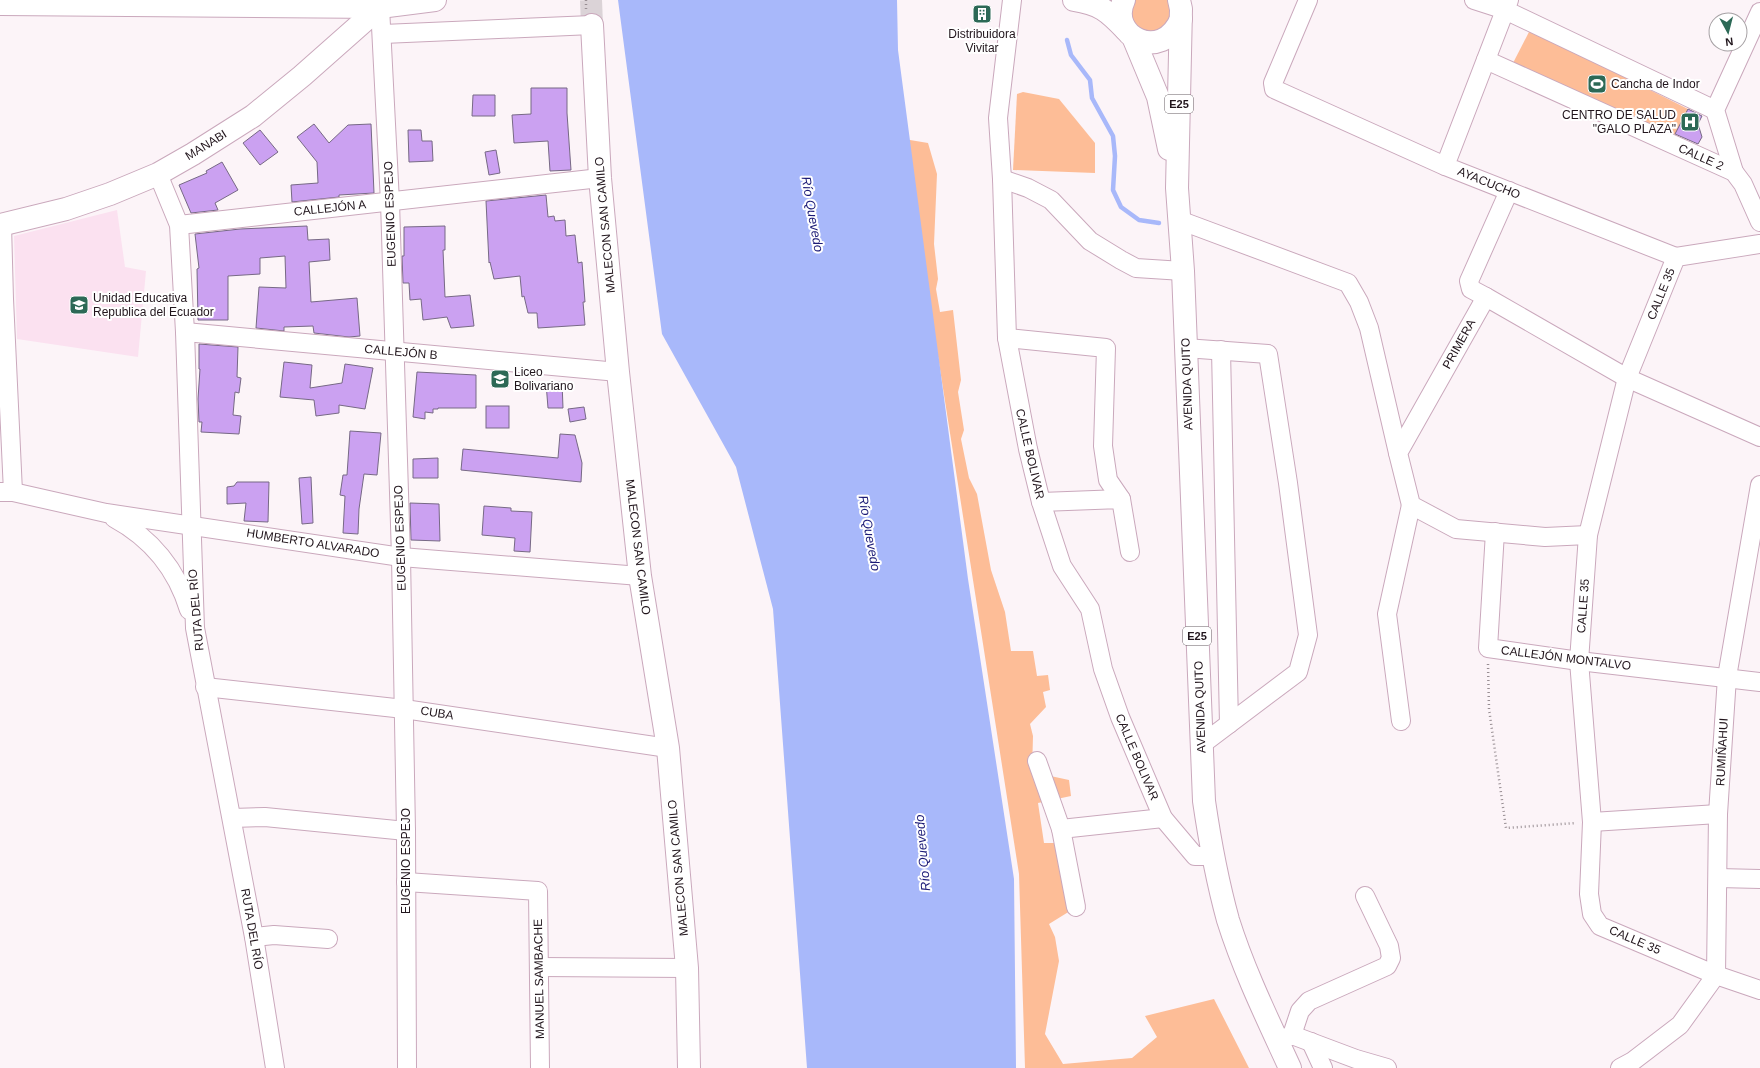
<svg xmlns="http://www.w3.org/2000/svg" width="1760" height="1068" font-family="Helvetica,sans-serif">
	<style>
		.built { fill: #fbe1f0 }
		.green { fill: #fdbd97 }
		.water { fill: #a8b8fa }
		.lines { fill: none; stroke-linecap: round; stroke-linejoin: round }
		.stream { stroke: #a8b8fa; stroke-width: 4.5 }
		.building { fill: #cba1f1; stroke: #776985 }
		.major-tunnel { stroke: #dbd3d7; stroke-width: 22; stroke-dasharray: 22 11; stroke-linecap: butt }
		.minor-casing { stroke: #caa8bc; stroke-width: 20 }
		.major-casing { stroke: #caa8bc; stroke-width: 24 }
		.highway-casing { stroke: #caa8bc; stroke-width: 24 }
		.path { stroke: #998f94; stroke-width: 2.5; stroke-dasharray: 1 3; stroke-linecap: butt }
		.minor { stroke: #fff; stroke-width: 18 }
		.major { stroke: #fff; stroke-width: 22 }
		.highway { stroke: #fff; stroke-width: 22 }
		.labels { text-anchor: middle; stroke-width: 4; stroke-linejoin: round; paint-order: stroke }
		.shield { fill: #fff; stroke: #645b60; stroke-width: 1 }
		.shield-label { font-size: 11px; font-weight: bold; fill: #21151c }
		.poi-label { font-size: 12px; fill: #21151c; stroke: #fff; text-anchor: start }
		.street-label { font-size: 12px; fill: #21151c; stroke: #fff }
		.water-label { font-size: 13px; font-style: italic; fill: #1b1a76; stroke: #fff }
	</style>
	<rect width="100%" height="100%" fill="#fcf4f8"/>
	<!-- built -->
	<path class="built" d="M117,210L125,267L146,271L138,357L17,339L14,236Z"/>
	<!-- green -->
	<g class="green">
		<path d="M1132,0H1169L1171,22L1155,34L1134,27L1129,6Z"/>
		<path d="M1530,30L1688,109L1671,142L1513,63Z"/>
		<path d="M1023,92L1059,99L1095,143V173L1013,170L1017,94Z"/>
		<path d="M904,139L928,143L937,174L934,244L938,279L936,289L940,312L953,310L961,380L958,392L964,430L961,439L969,478L977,494L991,570L1005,612L1011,651H1033L1037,676L1048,675L1050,690L1043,692L1046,707L1030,724L1033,736L1032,772L1069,780L1071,796L1038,803L1044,843H1062L1070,911L1049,924L1055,937L1059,961L1045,1034L1063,1064L1132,1058L1157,1037L1145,1016L1214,999L1249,1068H1025L1019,874Z"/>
	</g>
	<!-- water -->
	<path class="water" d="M618,0H897L898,50L968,579L1014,879L1016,1068H807L773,609L736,467L662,334Z"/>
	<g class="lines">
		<!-- stream -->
		<path class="stream" d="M1067,40L1071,55L1090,80L1092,98L1113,136L1115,156L1113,190L1121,207L1139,220L1159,223"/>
	</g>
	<!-- building -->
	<g class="building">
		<path d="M531,88H567V113L571,170L550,171L548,141L514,143L512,115L531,114Z"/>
		<path d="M473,95H495V116H472Z"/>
		<path d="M1688,109L1702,116L1698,124L1702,137L1698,144L1675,134Z"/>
		<path d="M314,124L329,143L348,125L371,124L374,193L339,195V197L292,202L291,185L318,183L317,162L297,137Z"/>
		<path d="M260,130L278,152L260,165L243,143Z"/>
		<path d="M408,130H421L422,141H432L433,161L409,162Z"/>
		<path d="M496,150L500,173L489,175L485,152Z"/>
		<path d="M222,162L238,190L215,203L218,210L191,213L179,185L207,173L206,171Z"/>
		<path d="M546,195L548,217L554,216L555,221L565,220L566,236L575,235L578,263L582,262L585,302H583L585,325L538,328L537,313H528L524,296L522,297L520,276L494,279L490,262L489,263L486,201Z"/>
		<path d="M307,226L308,240L329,239L330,260L309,262L311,302L357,298L360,336L349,337L314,333L313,326L284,327V331L256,328L259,287L286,288L285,256L260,258V274L228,276V320H198L197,269L199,268L195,234L240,229Z"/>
		<path d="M445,226V250H443L445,297L470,295L474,326L451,328L447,317L423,320L421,299L410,300L409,283H403L402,256H404V227Z"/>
		<path d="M199,344L238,347L237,377L241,378L239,393L235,392L233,415L241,416L239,434L201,432L202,422H199L198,399L200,369H199Z"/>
		<path d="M284,362L312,365L310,388L342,383L345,364L373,368L365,409L339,405V413L316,416L314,400L280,397Z"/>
		<path d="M417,372L476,375V408H438V409H433V413L425,412V419L413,417Z"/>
		<path d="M562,382L563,408H548L546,383Z"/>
		<rect x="486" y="406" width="23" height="22"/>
		<path d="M584,407L586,419L570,422L568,409Z"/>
		<path d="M350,431L381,433L377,475L364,474L359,509L358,534L343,533L345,496L340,495L343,475H347Z"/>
		<path d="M560,434L575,435L582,463L581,482L461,470L463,449L558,458Z"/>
		<path d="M438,458V478H413V459Z"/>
		<path d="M311,477L313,523L302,524L299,478Z"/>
		<path d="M237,482H269L268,522L244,521L246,503L227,504V487L234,486Z"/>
		<path d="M410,503L439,504L440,541L411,540Z"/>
		<path d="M484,506L511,508V511L532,512L530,552L514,551L515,538L482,535Z"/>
	</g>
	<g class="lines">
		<!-- major-tunnel -->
		<path class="major-tunnel" d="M591,0L592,25"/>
		<defs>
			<g id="minor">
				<path d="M1012,0L998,118L1002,179L1007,338L1028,449L1041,502L1062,566L1090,609L1103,669L1120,717L1163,818L1195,856H1212"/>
				<path d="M1308,0L1273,83L1274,89L1445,166"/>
				<path d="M1474,0L1505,10L1715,110"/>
				<path d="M1509,0L1445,166L1676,257"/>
				<path d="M380,7L390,202L401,557L406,831L407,1068"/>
				<path d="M383,34L592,25"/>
				<path d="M1486,60L1734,172L1743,184L1760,222"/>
				<path d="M1734,172L1715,110L1760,12"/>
				<path d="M158,174L179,225L185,332L195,628L254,937L275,1068"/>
				<path d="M1002,179L1028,188L1051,200L1090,241L1121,260L1136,268L1183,271"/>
				<path d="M1179,220L1348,283L1359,302L1369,328L1398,453"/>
				<path d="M0,224L2,225L4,299L13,492"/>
				<path d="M179,225L600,178"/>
				<path d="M1486,297L1471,289L1469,281L1509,191"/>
				<path d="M185,332L618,372"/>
				<path d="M1007,338L1106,348L1103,446L1108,480L1121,499"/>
				<path d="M1185,348L1268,354L1288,483L1308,635L1298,672L1201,745"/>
				<path d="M1221,350L1229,724"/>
				<path d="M1760,485L1727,677L1718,814L1716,975L1760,990"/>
				<path d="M0,492H13L106,513L401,557L640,576"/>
				<path d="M1041,502L1121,499L1130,552"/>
				<path d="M114,518C151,538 177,570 189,610"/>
				<path d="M1495,532L1488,648L1579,661L1760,682"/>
				<path d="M1588,535L1545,537L1456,529L1411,505L1398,453L1486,297L1627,378L1760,437"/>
				<path d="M205,687L404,709L668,748"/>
				<path d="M1401,721L1387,614L1411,505"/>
				<path d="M1037,761L1061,829"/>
				<path d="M232,818L265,817L406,831"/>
				<path d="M1592,822L1718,814"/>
				<path d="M1718,878L1760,879"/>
				<path d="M406,882L538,891L540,1068"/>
				<path d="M1076,907L1061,829L1163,818"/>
				<path d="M254,937L274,935L328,939"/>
				<path d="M539,967L687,968"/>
				<path d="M1292,1035L1300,1011L1309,1001L1387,966L1391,958L1389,946L1365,896"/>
				<path d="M1281,1040L1292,1035L1356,1059L1387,1068"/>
				<path d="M1311,1042L1323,1068"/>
				<path d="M1620,1068L1633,1061L1680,1025L1716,975L1600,926L1592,914L1589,894L1592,822L1579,661L1588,535L1627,378L1676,257L1760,244"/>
			</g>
			<g id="major">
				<path d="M592,25L600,178L618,372L640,576L668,748L687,968L689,1068"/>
				<path d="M0,225L66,209L110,194L158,174L193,154L253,116L302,76L380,7"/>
			</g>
			<g id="highway">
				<path d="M1074,0C1100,4 1108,11 1126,30"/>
				<path d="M1124,0C1107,36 1162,64 1181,19"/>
				<path d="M1179,0L1181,9L1177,188L1183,271L1204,801C1210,842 1217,880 1228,920C1244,971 1268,1020 1290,1068"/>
				<path d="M0,4L380,7L435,0"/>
				<path d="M1133,37L1158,97L1169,149"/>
			</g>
		</defs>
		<!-- minor casing -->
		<use href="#minor" class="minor-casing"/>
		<!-- major casing -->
		<use href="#major" class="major-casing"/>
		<!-- highway casing -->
		<use href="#highway" class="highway-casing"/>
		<!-- path -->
		<g class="path">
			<path d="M586,0V9"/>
			<path d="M1488,664L1489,709L1506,828L1576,823"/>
		</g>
		<!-- minor -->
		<use href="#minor" class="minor"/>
		<!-- major -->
		<use href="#major" class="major"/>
		<!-- highway -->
		<use href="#highway" class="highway"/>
	</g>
	<!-- icons -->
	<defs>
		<symbol id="building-square" viewBox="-11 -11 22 22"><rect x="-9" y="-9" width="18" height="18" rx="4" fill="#2c6956" stroke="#fff"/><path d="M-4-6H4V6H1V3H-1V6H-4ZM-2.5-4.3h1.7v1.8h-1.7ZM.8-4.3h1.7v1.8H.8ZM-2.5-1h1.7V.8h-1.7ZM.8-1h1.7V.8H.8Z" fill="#fff"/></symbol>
		<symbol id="stadium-square" viewBox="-11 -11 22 22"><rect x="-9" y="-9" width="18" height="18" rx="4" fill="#2c6956" stroke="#fff"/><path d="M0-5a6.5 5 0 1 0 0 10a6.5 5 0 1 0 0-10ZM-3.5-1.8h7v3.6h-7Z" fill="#fff"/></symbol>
		<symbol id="hospital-square" viewBox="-11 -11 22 22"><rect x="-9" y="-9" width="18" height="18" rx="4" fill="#2c6956" stroke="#fff"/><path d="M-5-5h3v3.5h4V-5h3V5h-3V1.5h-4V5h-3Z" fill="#fff"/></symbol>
		<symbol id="university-square" viewBox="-11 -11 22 22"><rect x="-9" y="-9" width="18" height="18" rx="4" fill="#2c6956" stroke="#fff"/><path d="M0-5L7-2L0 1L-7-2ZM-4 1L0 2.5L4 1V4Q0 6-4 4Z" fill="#fff"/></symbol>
		<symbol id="school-square" viewBox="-11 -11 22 22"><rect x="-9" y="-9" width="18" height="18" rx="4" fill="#2c6956" stroke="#fff"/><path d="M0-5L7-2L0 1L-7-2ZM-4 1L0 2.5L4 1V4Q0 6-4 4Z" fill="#fff"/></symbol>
	</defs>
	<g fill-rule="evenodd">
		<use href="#building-square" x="971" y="3" width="22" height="22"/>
		<use href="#stadium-square" x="1586" y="73" width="22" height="22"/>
		<use href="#hospital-square" x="1679" y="111" width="22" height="22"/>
		<use href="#university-square" x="68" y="294" width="22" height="22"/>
		<use href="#school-square" x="489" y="368" width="22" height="22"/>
	</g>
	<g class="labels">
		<!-- shield labels -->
		<g class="shield">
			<rect x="1165" y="95" width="28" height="18" rx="3"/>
			<rect x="1183" y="627" width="28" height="18" rx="3"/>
		</g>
		<g class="shield-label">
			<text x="1179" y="108">E25</text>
			<text x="1197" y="640">E25</text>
		</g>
		<!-- poi labels -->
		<g class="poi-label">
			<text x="982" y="38" text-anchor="middle">Distribuidora<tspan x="982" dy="14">Vivitar</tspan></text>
			<text x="1611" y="88">Cancha de Indor</text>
			<text x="1676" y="119" text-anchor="end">CENTRO DE SALUD<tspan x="1676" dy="14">"GALO PLAZA"</tspan></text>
			<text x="93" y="302">Unidad Educativa<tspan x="93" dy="14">Republica del Ecuador</tspan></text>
			<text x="514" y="376">Liceo<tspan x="514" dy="14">Bolivariano</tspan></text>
		</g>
		<!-- street labels -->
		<g class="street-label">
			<text transform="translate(206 145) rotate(-32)" y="4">MANABI</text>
			<text transform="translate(1701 157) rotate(24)" y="4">CALLE 2</text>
			<text transform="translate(1489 183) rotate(22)" y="4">AYACUCHO</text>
			<text transform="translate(330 208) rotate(-6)" y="4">CALLEJÓN A</text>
			<text transform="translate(390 214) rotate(-92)" y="4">EUGENIO ESPEJO</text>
			<text transform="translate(605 225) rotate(-95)" y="4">MALECON SAN CAMILO</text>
			<text transform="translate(1661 294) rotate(-68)" y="4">CALLE 35</text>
			<text transform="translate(1459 344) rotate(-61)" y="4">PRIMERA</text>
			<text transform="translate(401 352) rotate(5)" y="4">CALLEJÓN B</text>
			<text transform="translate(1187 384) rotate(-92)" y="4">AVENIDA QUITO</text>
			<text transform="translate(1030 454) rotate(77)" y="4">CALLE BOLIVAR</text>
			<text transform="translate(400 538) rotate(-92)" y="4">EUGENIO ESPEJO</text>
			<text transform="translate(313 543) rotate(9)" y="4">HUMBERTO ALVARADO</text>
			<text transform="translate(638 547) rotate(83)" y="4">MALECON SAN CAMILO</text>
			<text transform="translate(1583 606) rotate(-86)" y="4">CALLE 35</text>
			<text transform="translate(196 610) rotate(-95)" y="4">RUTA DEL RÍO</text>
			<text transform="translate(1566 658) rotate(7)" y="4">CALLEJÓN MONTALVO</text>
			<text transform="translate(1200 707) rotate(-92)" y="4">AVENIDA QUITO</text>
			<text transform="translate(437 713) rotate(9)" y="4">CUBA</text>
			<text transform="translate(1722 752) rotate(-87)" y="4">RUMIÑAHUI</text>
			<text transform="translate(1137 757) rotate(67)" y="4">CALLE BOLIVAR</text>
			<text transform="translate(406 861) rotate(-90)" y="4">EUGENIO ESPEJO</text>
			<text transform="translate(678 868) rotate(-95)" y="4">MALECON SAN CAMILO</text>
			<text transform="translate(252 929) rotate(80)" y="4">RUTA DEL RÍO</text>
			<text transform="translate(1635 940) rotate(23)" y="4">CALLE 35</text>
			<text transform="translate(539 979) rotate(-91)" y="4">MANUEL SAMBACHE</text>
		</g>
		<!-- water labels -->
		<g class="water-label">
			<text transform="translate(813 214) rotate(80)" y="5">Río Quevedo</text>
			<text transform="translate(870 533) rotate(80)" y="5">Río Quevedo</text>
			<text transform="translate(922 853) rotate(-95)" y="5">Río Quevedo</text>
		</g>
	</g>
	<!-- north arrow -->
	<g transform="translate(1728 32) rotate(173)"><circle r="19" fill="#ffffff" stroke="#a6a1a4"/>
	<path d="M0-3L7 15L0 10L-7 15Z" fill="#2c6956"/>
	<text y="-6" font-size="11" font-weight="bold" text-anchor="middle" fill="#21151c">N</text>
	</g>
</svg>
